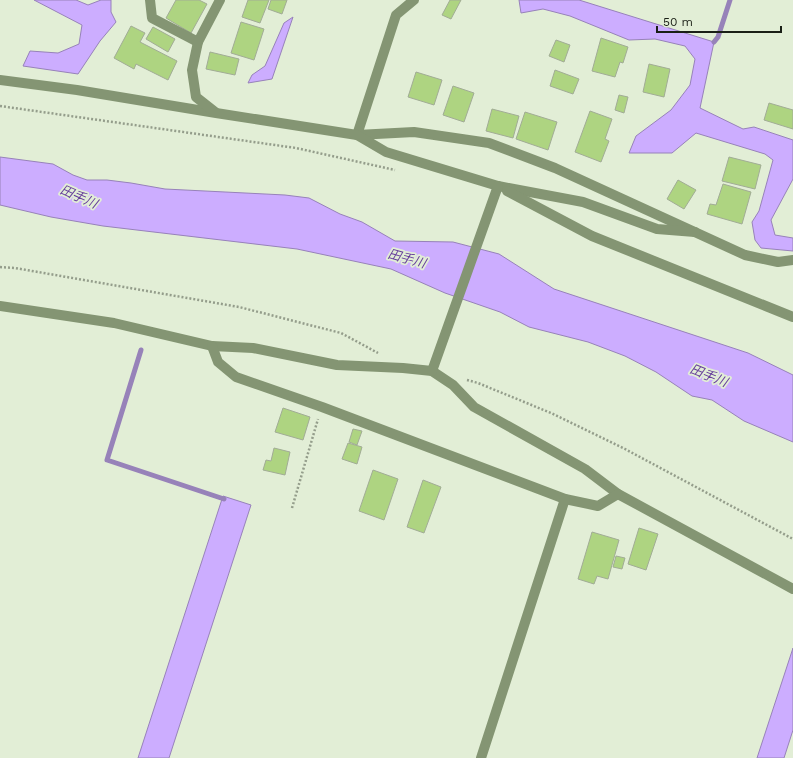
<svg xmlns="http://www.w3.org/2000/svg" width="793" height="758" font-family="'Work Sans','Noto Sans JP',sans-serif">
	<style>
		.water { fill: #ccadff; stroke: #9782b9 }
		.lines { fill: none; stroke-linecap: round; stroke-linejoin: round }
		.stream { stroke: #9782b9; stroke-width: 5 }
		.building { fill: #aed481; stroke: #a1ac95 }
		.path { stroke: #949d8b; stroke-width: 2.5; stroke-dasharray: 2 2; stroke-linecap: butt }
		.minor { stroke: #849573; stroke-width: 10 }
		.labels { text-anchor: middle; stroke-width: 3.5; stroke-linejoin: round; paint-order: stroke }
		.water-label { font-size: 13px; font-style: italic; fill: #663d9b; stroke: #e2eed6 }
	</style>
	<rect width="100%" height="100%" fill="#e2eed6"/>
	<!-- water -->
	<g class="water">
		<path d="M34,0H76L88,5L101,0H111V12L116,22L100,41L78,74L23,66L30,51L58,53L79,44L82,25Z"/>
		<path d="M519,0H579L714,42L700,108L743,129L754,127L793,140V179L771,220L775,235L793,238V251L761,248L755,240L752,222L759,211L773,160L765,154L696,133L672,153H629L636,136L671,110L690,85L695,59L685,46L655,39L629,40L570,16L543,9L521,13Z"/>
		<path d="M293,17L272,79L248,83L252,75L265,66L284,23Z"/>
		<path d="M0,157L53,164L73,175L87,180H107L131,183L165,189L285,195L309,198L340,214L362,222L395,241L453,242L499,254L554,289L748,353L793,375V442L744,421L712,400L692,396L656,372L625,356L588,342L529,327L500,312L445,293L391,269L297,249L103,226L51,217L0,205Z"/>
		<path d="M223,496L251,505L169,758H138Z"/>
		<path d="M793,648V730L784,758H757Z"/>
	</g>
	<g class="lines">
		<!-- stream -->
		<g class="stream">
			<path d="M714,42L718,37L730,0"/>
			<path d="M141,350L107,460L224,499"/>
		</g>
	</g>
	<!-- building -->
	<g class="building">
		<path d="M176,0H199L207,4L191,33L166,18Z"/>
		<path d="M248,0H269L260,23L242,17Z"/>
		<path d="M271,0H287L282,14L268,9Z"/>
		<path d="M450,0H461L451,19L442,15Z"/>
		<path d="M241,22L264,29L254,60L231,53Z"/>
		<path d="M131,26L145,33L140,42L177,61L168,80L136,64L134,69L114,58Z"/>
		<path d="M153,27L175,39L168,52L146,39Z"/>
		<path d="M601,38L628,47L623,63L620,62L615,77L592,71Z"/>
		<path d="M556,40L570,45L564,62L549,56Z"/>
		<path d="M210,52L239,59L235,75L206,69Z"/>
		<path d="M649,64L670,69L664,97L643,92Z"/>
		<path d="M555,70L579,79L573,94L550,86Z"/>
		<path d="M416,72L442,80L434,105L408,97Z"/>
		<path d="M453,86L474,93L464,122L443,115Z"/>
		<path d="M619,95L628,97L624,113L615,110Z"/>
		<path d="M769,103L793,110V129L764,120Z"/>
		<path d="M492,109L519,116L513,138L486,131Z"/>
		<path d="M590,111L612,119L605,139L609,141L601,162L575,152Z"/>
		<path d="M525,112L557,122L548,150L516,139Z"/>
		<path d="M729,157L761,165L755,189L722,181Z"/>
		<path d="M678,180L696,190L684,209L667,199Z"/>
		<path d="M723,184L751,192L742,224L707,214L710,204L716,205Z"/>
		<path d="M283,408L310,417L303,440L275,432Z"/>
		<path d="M353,429L362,431L357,445L349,442Z"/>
		<path d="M348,443L362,447L357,464L342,459Z"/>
		<path d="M274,448L290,452L285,475L263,470L266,460L271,461Z"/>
		<path d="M373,470L398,479L384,520L359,511Z"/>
		<path d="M423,480L441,487L424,533L407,527Z"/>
		<path d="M639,528L658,534L646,570L628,564Z"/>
		<path d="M592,532L619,540L608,579L597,576L594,584L578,579Z"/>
		<path d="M616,556L625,558L622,569L613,567Z"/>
	</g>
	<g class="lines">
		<!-- path -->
		<g class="path">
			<path d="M0,106L296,148L395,170"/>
			<path d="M0,267L15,268L239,307L341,333L378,353"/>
			<path d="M467,380L478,383L551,413L625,449L793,539"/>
			<path d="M292,508L318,419"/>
		</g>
		<!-- minor -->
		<g class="minor">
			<path d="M150,0L152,18L198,42"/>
			<path d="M414,0L396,15L357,135L414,132L489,143L555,168L745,255L778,262L793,260"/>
			<path d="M0,80L77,90L216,113L357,135L386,152L498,186L583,202L657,229L695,232"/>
			<path d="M215,112L196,97L192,70L198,42L220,0"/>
			<path d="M507,191L592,236L793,317"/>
			<path d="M0,306L114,323L212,346L253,348L337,365L403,368L432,371L453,385L474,407L585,469L618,494L793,589"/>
			<path d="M212,346L218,362L236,377L322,407L565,499L598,506L618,494"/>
			<path d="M432,371L498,186"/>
			<path d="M481,758L565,499"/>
		</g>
	</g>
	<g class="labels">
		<!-- water labels -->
		<g class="water-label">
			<text transform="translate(79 196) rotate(24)" y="5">田手川</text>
			<text transform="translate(407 258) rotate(16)" y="5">田手川</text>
			<text transform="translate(709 375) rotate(22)" y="5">田手川</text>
		</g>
	</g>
	<!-- scale -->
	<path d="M657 26v6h124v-6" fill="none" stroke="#1a1f16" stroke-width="2"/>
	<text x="663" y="26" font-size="12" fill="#1a1f16" stroke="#e2eed6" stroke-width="3" paint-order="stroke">50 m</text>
</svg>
